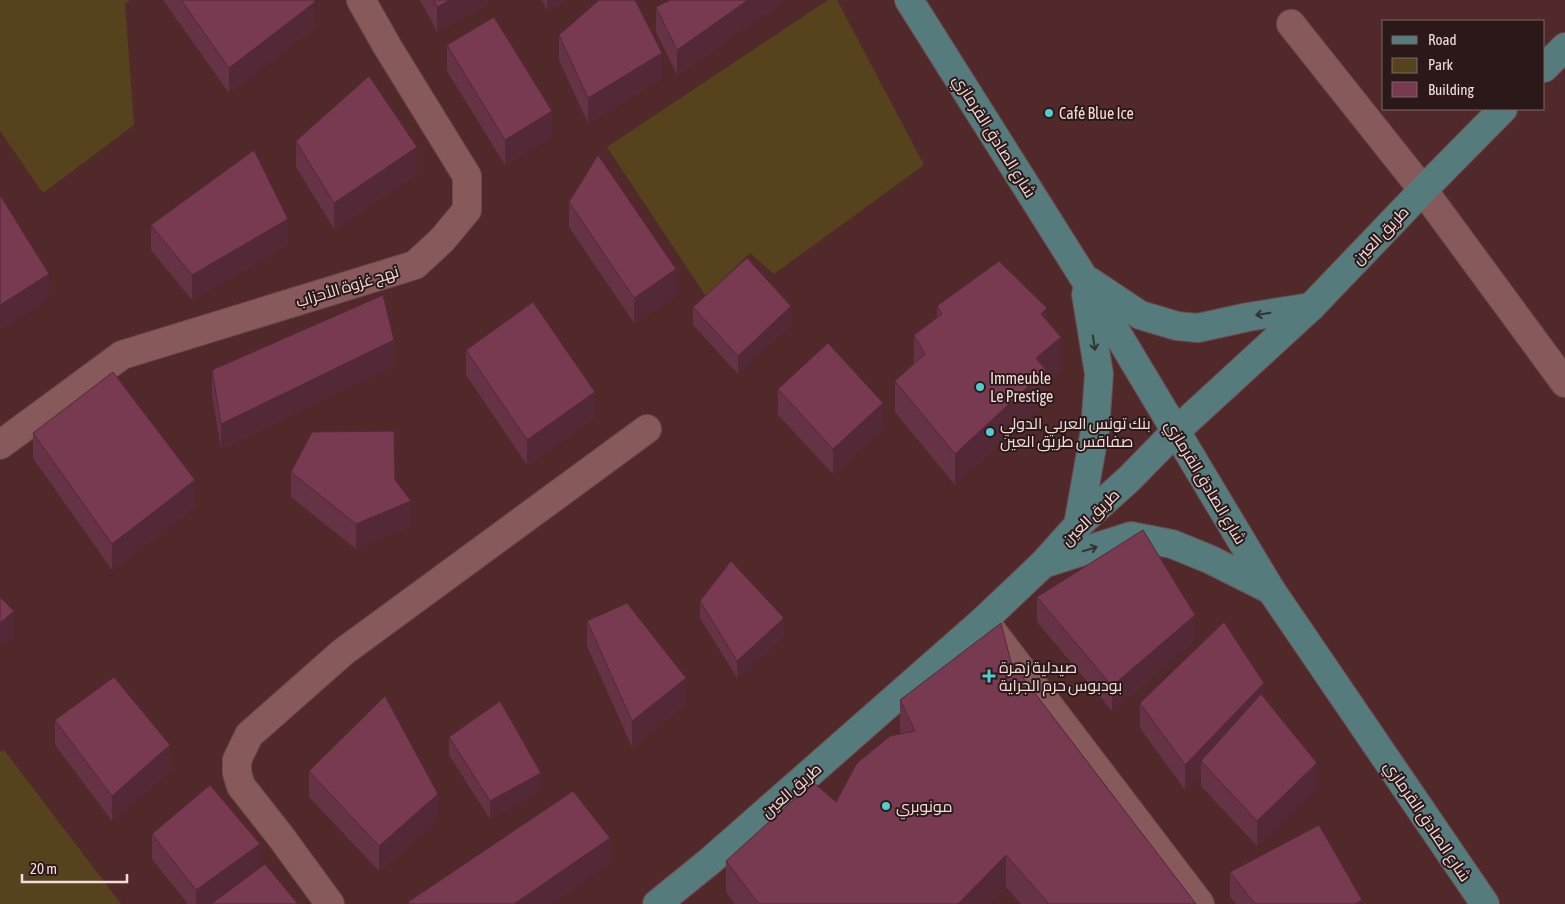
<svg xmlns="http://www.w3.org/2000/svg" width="1565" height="904" font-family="'Asap Condensed',Cairo,sans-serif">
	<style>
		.green { fill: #57421e }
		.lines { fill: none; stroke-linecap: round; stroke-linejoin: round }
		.minor-casing { stroke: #6c494b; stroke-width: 30 }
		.major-casing { stroke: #6c494b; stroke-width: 30 }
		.minor { stroke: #87595a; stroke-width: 28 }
		.major { stroke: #567b7d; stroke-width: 28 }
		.wall { fill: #663245 }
		.shaded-wall { fill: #532938 }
		.building { fill: #773a50; stroke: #532938 }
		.oneway { stroke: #363232 }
		.poi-dot { fill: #51ccd1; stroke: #2b1919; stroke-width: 2 }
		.labels { text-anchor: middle; stroke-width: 4; stroke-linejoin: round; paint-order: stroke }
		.poi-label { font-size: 16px; fill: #f6dbdb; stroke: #2b1919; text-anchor: start }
		.street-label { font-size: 16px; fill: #f6dbdb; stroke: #2b1919 }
	</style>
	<rect width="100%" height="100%" fill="#52292b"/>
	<!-- green -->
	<g class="green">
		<path d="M0,0H130L125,4L134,125L43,193L0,131Z"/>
		<path d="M828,0H837L924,165L774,274L750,253L706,296L607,147Z"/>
		<path d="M4,750L121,904H0V752Z"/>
	</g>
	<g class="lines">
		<defs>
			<g id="minor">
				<path d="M1291,24L1423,190L1565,383"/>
				<path d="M0,445L122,355L415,265L442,240L467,210V176L387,46L361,0"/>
				<path d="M986,623L1200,904"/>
				<path d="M330,904L281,837L241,786L237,773V760L249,735L343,652L647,429"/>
			</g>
			<g id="major">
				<path d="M909,0L1084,278L1271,590L1485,904"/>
				<path d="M1544,68L1565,47"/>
				<path d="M1089,281L1140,315L1177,326L1198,328L1248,317L1311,307"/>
				<path d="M1078,525L1095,430L1099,374L1086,294"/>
				<path d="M1043,564L1131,536L1172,544L1209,559L1271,590"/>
				<path d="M657,904L710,861L984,620L1043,564L1078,525L1129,479L1176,431L1311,307L1423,190L1503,109"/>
			</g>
		</defs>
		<!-- minor casing -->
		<use href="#minor" class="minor-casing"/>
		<!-- major casing -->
		<use href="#major" class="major-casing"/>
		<!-- minor -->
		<use href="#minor" class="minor"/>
		<!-- major -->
		<use href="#major" class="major"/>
	</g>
	<!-- wall -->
	<g class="wall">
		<path d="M163,0H314L315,27L229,93Z"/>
		<path d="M420,0H489V3L437,32Z"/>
		<path d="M542,0H567L547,11Z"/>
		<path d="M784,0L677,75L656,32V7Z"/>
		<path d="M559,35L662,78L588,123L559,60Z"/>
		<path d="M447,45L552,136L505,165L447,71Z"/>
		<path d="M296,141L417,173L334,229L296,167Z"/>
		<path d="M569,202L676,295L634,323L569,227Z"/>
		<path d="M151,225L288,244L192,300L151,250Z"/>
		<path d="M937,306L1047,321L1061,368L1046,381V401L955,485L895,412V381L914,363V335L937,317Z"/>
		<path d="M693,307L791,324L738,374L693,325Z"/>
		<path d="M466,350L595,417L527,465L466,375Z"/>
		<path d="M394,365L221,449L212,395V370Z"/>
		<path d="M778,389L883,428L833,474L778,415Z"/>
		<path d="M33,433L195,506L112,570L33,458Z"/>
		<path d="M291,472L395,480L411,526L356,549L291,497Z"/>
		<path d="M1037,597L1195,640L1112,711L1037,622Z"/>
		<path d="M700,601L784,636L737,678L700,618Z"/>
		<path d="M587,621L686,703L632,747L587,646Z"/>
		<path d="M1011,662L1196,904H1021L1006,887L989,904H735L726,892V861L836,802L901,734L900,731V700Z"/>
		<path d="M1264,698L1317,788L1257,846L1201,786V773L1185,790L1140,728V703Z"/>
		<path d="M55,720L170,770L112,821L55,745Z"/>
		<path d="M449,737L541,790L490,819L449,755Z"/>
		<path d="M309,771L438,819L379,871L309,797Z"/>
		<path d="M152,834L260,867L298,904H188L152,859Z"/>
		<path d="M1230,872L1362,904H1236L1230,897Z"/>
	</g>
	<!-- shaded-wall -->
	<g class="shaded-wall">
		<path d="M450,0H489V3L437,32V7Z"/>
		<path d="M547,0H567L547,11Z"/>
		<path d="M748,0H784L677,75V50Z"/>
		<path d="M315,2V27L229,93V68Z"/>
		<path d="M662,53V78L588,123V98Z"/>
		<path d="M552,111V136L505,165V140Z"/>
		<path d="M417,147V173L334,229V203Z"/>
		<path d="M288,219V244L192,300V275Z"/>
		<path d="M676,269V295L634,323V298Z"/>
		<path d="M49,274V299L0,330V305Z"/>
		<path d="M791,306V324L738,374V356Z"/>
		<path d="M1047,308V339L1041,314Z"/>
		<path d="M1061,337V368L1046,381V401L955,485V454L1036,358Z"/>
		<path d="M394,340V365L221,449V424Z"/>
		<path d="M595,392V417L527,465V440Z"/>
		<path d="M883,403V428L833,474V449Z"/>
		<path d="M195,480V506L112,570V544Z"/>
		<path d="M411,501V526L356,549V524Z"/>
		<path d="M14,611V637L0,648V623Z"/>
		<path d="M1195,615V640L1112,711V686Z"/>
		<path d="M784,618V636L737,678V661Z"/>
		<path d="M686,678V703L632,747V721Z"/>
		<path d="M1264,683V708L1201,761V773L1185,790V765Z"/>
		<path d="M170,745V770L112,821V796Z"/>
		<path d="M1317,763V788L1257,846V821Z"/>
		<path d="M541,773V790L490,819V801Z"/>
		<path d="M438,794V819L379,871V846Z"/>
		<path d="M610,838V863L551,904H514Z"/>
		<path d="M260,844V869L212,904H196V890Z"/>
		<path d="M1006,855V887L989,904H958Z"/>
		<path d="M1362,900V904H1355Z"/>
	</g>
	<!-- building -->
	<g class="building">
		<path d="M181,0H314L315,2L229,68Z"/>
		<path d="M434,0H450L437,7Z"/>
		<path d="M599,0H635L662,53L588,98L559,35Z"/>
		<path d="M670,0H748L677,50L656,7Z"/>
		<path d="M494,17L552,111L505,140L447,45Z"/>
		<path d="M369,76L417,147L334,203L296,141Z"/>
		<path d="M254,150L288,219L192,275L151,225Z"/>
		<path d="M598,155L676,269L634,298L569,202Z"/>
		<path d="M0,195L49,274L0,305Z"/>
		<path d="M747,258L791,306L738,356L693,307Z"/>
		<path d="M999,261L1047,308L1041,314L1061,337L1036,358L1046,370L955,454L895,381L925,354L914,335L942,314L937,306Z"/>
		<path d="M383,295L394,340L221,424L212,370Z"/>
		<path d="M533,302L595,392L527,440L466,350Z"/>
		<path d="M828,343L883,403L833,449L778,389Z"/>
		<path d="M113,372L195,480L112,544L33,433Z"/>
		<path d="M394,431L395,480L411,501L356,524L291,472L312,432Z"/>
		<path d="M1143,530L1195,615L1112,686L1037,597Z"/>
		<path d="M731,561L784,618L737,661L700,601Z"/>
		<path d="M0,597L14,611L0,623Z"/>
		<path d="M627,603L686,678L632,721L587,621Z"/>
		<path d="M1224,622L1264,683L1185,765L1140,703Z"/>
		<path d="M1001,623L1011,662L1196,904H1049L1006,855L958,904H759L726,861L813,782L836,802L857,763L890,736L915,731L900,700Z"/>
		<path d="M114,677L170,745L112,796L55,720Z"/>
		<path d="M1261,694L1317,763L1257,821L1201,761Z"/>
		<path d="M385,696L438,794L379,846L309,771Z"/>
		<path d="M500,701L541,773L490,801L449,737Z"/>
		<path d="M210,785L260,844L196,890L152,834Z"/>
		<path d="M573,791L610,838L514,904H409L408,902Z"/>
		<path d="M1319,825L1362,900L1355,904H1255L1230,872Z"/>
		<path d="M265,864L298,904H211Z"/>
	</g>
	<!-- one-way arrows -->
	<defs><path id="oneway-shaft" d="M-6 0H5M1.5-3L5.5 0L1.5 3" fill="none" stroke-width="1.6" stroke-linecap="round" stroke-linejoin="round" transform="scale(1.25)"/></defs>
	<g class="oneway">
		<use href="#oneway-shaft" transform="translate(1263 314) rotate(171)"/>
		<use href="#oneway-shaft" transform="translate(1094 343) rotate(81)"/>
		<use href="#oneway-shaft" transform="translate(1090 549) rotate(-17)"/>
	</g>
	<!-- markers -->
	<g class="poi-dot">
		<circle cx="1049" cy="113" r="5"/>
		<circle cx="980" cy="387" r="5"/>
		<circle cx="990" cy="432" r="5"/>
		<path d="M986.5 668.5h5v5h5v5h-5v5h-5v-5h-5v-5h5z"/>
		<circle cx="886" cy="806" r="5"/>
	</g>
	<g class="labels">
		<!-- poi labels -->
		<g class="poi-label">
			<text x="1059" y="119">Café Blue Ice</text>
			<text x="990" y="384">Immeuble<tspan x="990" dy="18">Le Prestige</tspan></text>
			<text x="1000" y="429">بنك تونس العربي الدولي<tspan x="1000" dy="18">صفاقس طريق العين</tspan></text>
			<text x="999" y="673">صيدلية زهرة<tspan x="999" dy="18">بودبوس حرم الجراية</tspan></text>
			<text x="896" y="812">مونوبري</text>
		</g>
		<!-- street labels -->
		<g class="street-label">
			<text transform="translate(995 136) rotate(58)" y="6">شارع الصادق القرمازي</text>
			<text transform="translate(1380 235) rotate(-46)" y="6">طريق العين</text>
			<text transform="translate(347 286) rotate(-17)" y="6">نهج غزوة الأحزاب</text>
			<text transform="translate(1206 482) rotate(59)" y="6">شارع الصادق القرمازي</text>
			<text transform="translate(1090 517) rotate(-44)" y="6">طريق العين</text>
			<text transform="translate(791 790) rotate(-41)" y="6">طريق العين</text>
			<text transform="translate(1428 821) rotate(56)" y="6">شارع الصادق القرمازي</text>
		</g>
	</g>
	<!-- legend -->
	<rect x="1382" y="20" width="162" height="90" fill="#2b1919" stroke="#7c6767"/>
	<rect x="1392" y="36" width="25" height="8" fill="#567b7d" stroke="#7c6767"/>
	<text x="1428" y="45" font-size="15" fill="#f6dbdb">Road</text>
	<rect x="1392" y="58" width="25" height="15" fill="#57421e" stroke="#7c6767"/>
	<text x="1428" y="70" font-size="15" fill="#f6dbdb">Park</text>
	<rect x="1392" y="82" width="25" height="15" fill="#773a50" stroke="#7c6767"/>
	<text x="1428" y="95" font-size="15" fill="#f6dbdb">Building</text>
	<!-- scale -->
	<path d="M22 874v8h105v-8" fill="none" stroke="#f6dbdb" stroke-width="2.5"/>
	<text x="30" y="874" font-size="15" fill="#f6dbdb" stroke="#2b1919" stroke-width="4" paint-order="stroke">20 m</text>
</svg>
